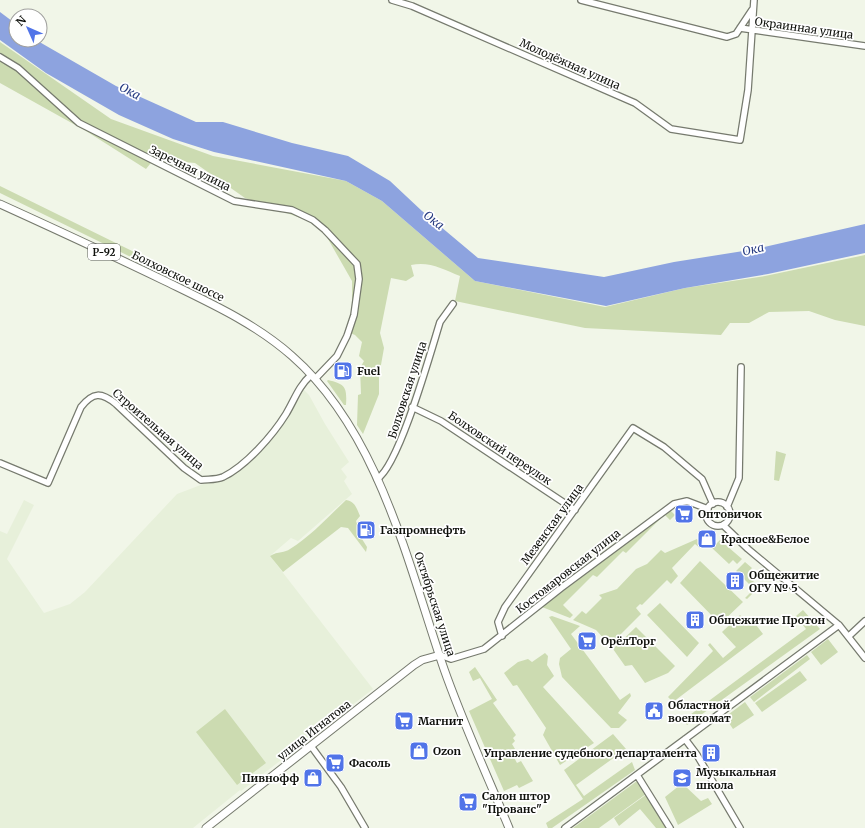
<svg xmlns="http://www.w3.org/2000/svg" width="865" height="828" viewBox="0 0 865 828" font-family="Merriweather,serif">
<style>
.built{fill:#e7f0da}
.green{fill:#ccdbb1}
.water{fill:#8da3df}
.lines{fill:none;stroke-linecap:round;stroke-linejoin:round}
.minor-casing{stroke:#767a6e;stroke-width:8}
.major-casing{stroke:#767a6e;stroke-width:9}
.minor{stroke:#fff;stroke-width:5.5}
.major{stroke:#fff;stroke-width:7}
.labels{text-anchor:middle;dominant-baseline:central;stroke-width:3.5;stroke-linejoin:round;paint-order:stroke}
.shield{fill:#fff;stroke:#565854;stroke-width:1}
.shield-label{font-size:10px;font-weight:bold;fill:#0e100b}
.street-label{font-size:11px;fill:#0e100b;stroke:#fff}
.poi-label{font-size:11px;font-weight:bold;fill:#0e100b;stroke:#fff;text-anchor:start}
.water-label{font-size:12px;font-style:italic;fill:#273c82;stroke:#fff}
</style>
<rect width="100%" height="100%" fill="#f1f6e8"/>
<path class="built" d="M 303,389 L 309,395 L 325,424 L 349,462 L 341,469 L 347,477 L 344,481 L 352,494 L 298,541 L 291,538 L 270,556 L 373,689 L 241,791 L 240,790 L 193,828 L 0,828 L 0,531 L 7,534 L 24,500 L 34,505 L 7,559 L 44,613 L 70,604 L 85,592 L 177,494 L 235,472 L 272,438 L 282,426 Z"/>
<path class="green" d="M 0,42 L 111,119 L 213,156 L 346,181 L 382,201 L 475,281 L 605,307 L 685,288 L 765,276 L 865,255 L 865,326 L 835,320 L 809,311 L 769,312 L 749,323 L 730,323 L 721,335 L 585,328 L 455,301 L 460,276 C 443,269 429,261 411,265 L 414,276 L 406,281 L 391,278 L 380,333 L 384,348 L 379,376 L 379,394 L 363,434 L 357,425 L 358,395 L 361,394 L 360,368 L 364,361 L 359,356 L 362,342 L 355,335 L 350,333 L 352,327 L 352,281 L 320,225 L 245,198 L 195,163 L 154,159 L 146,169 L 86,131 L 0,83 Z
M 0,186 L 187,278 L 184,283 L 0,193 Z
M 328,380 C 346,384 347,388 346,405 L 344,405 L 327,381 Z
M 776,451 L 786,454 L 779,481 L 774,480 Z
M 346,500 C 355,501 357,509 360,516 L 356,521 L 362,539 L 367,547 L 366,552 L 348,528 L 341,527 L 283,572 L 270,556 C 278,551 285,553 290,549 C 311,536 328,517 346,500 Z
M 670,510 L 675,515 L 670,520 L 665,515 L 663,516 L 626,553 L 623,551 L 597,577 L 593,575 L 563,605 L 573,615 L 570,618 L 542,607 Z
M 697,539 L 702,545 L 700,548 L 695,544 L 672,568 L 678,576 L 671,584 L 667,580 L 642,605 L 640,604 L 636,608 L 641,614 L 610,645 L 596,630 L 573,620 L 582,611 L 586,614 L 602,598 L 599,595 L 617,589 L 636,569 L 647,564 L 661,550 L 665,553 Z
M 720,540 L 742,559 L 737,564 L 733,560 L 729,564 L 712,548 Z
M 700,561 L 743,602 L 720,624 L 680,583 Z
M 745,562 L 752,568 L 749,571 L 756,578 L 753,581 L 759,587 L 747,599 L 745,598 L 754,589 L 736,571 Z
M 660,603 L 699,643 L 687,657 L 647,615 Z
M 803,610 L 820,629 L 687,725 L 683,720 L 806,629 L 796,616 Z
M 740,615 L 746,621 L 750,617 L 763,634 L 673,702 L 668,697 L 713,651 L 708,645 L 710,643 L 723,658 L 736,647 L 722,632 Z
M 552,616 L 580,626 L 571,634 L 620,700 L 630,693 L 631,696 L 618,713 L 627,720 L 619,728 L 611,728 L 562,677 L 559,664 L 560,658 L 571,649 L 549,617 Z
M 636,627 L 675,666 L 668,673 L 645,683 L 632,665 L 625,666 L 613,649 Z
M 828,639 L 838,652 L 821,665 L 811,652 Z
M 545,653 L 548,656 L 547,665 L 554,676 L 543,687 L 594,743 L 560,765 L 543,735 L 546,728 L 517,685 L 513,686 L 504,673 L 518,662 L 528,659 L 532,662 Z
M 807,655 L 810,659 L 754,702 L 750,697 Z
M 475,667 L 497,700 L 493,703 L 516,735 L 513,738 L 515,741 L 512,744 L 515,749 L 511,752 L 517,763 L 521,761 L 533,781 L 519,788 L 517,785 L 504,791 L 469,711 L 492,699 L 480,678 L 473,681 L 469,672 Z
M 800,671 L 807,680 L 762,712 L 755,703 Z
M 745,702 L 754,715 L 733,729 L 725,717 Z
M 225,709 L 266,763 L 237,785 L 196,732 Z
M 613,734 L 626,749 L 576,785 L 584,796 L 632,762 L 635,770 L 552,828 L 548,828 L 546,823 L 583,799 L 564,770 Z
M 637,781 L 646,794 L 599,828 L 573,828 Z
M 680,785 L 684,785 L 701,801 L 708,798 L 712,804 L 678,825 L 665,797 Z
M 647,794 L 667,828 L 656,828 L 640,809 L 619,826 L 614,818 Z"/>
<path class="water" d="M 0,12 L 16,24 L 16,40 L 36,40 L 116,86 L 196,122 L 223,122 L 292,143 L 348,156 L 390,181 L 422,211 L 478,258 L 604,277 L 674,262 L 756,249 L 865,224 L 865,253 L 768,274 L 685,288 L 606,306 L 475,281 L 382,201 L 346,181 L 214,152 L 173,139 L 119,115 L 46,73 L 0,40 Z"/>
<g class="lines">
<g class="minor-casing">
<path id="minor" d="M 392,0 L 412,6 L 635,103 L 671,129 L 740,140 L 748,90 L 754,0
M 581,0 L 727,37 L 736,34 L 752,10
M 740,28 L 865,46
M 0,57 L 18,68 L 79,123 L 234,201 L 292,210 L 313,220 L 325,230 L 357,264 L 359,279 L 354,315 L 347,336 L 337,356 L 315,379
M 412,407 L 441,421 L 575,510
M 0,463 L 48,483 L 81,407 C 93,392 101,392 116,404 L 184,468 L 201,480 C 208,479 216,480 223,477 C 246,466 273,435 286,414 C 295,399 298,387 311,375
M 377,479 C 399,466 431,351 440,322 L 453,304
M706 514a12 12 0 1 1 24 0a12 12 0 1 1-24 0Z
M 727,507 L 739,478 L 741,367
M 723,525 L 748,549 L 839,625 L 865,658
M 502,636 L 498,622 L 505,607 L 633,428 L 664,447 L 702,479 L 713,504
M 849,636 L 865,621
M 440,655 L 451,659 L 484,649 L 561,588 L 674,504 L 687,501 L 708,509
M 685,739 L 697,755 L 740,828
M 311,746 L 341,787 L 365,828
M 637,775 L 670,828
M 565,828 L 839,625"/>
</g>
<g class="major-casing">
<path id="major" d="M 0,204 C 55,229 109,254 163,280 C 208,302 255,323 292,356 C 379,432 408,564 444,669 C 463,723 487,775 509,828
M 206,828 L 414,665 L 422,660 L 440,655"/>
</g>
<use href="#minor" class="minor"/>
<use href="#major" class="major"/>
</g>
<defs>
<g id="fuel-square" transform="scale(1)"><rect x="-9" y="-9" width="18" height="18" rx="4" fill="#5174e8" stroke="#fff"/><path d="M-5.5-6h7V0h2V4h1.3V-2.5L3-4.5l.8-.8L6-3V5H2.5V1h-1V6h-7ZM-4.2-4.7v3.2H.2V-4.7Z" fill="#fff"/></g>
<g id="supermarket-square" transform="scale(1)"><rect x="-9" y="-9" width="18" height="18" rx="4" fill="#5174e8" stroke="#fff"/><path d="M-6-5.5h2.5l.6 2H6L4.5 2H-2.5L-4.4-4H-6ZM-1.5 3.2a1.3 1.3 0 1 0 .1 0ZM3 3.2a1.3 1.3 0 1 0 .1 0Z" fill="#fff"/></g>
<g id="shop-square" transform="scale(1)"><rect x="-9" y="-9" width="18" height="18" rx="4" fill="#5174e8" stroke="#fff"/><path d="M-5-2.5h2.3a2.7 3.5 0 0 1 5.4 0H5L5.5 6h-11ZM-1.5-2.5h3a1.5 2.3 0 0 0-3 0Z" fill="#fff"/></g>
<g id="building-square" transform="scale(1)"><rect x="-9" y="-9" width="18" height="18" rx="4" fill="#5174e8" stroke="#fff"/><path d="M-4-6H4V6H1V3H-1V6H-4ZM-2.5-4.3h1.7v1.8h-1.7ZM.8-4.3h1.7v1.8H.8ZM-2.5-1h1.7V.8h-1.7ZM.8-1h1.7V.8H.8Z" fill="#fff"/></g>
<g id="civic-square" transform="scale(1)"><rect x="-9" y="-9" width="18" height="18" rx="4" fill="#5174e8" stroke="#fff"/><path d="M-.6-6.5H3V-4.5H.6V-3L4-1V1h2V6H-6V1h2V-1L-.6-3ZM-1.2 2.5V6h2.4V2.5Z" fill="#fff"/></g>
<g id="school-square" transform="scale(1)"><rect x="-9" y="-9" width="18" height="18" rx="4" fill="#5174e8" stroke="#fff"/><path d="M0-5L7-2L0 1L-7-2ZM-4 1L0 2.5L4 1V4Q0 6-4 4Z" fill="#fff"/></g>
</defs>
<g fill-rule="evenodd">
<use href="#fuel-square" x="343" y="371"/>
<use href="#supermarket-square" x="684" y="514"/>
<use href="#fuel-square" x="366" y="530"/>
<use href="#shop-square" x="707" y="539"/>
<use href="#building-square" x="735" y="581"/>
<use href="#building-square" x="695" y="620"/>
<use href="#supermarket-square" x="587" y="641"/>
<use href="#civic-square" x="654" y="711"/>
<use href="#supermarket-square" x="404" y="721"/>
<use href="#shop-square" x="419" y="751"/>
<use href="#building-square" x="711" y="753"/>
<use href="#supermarket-square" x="335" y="763"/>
<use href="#shop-square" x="313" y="778"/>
<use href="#school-square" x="682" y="778"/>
<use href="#supermarket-square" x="468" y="802"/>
</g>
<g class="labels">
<rect class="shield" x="88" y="244" width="32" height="16" rx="3"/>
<g class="shield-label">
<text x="104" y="252">Р-92</text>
</g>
<g class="street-label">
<text transform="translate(804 28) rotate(8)">Окраинная улица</text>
<text transform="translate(570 64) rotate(24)">Молодёжная улица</text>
<text transform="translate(190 168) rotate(26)">Заречная улица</text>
<text transform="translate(178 276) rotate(26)">Болховское шоссе</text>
<text transform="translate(407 390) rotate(-72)">Болховская улица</text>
<text transform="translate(158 429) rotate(41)">Строительная улица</text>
<text transform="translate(500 448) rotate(34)">Болховский переулок</text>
<text transform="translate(552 524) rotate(-54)">Мезенская улица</text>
<text transform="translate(568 571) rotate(-38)">Костомаровская улица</text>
<text transform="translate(435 604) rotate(72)">Октябрьская улица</text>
<text transform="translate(314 730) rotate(-38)">улица Игнатова</text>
</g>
<g class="poi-label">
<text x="357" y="371">Fuel</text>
<text x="698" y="514">Оптовичок</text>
<text x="380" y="530">Газпромнефть</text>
<text x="721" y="539">Красное&amp;Белое</text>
<text x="749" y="575">Общежитие<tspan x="749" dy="13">ОГУ № 5</tspan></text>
<text x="709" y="620">Общежитие Протон</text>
<text x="601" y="641">ОрёлТорг</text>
<text x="668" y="705">Областной<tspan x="668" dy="13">военкомат</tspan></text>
<text x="418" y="721">Магнит</text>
<text x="433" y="751">Ozon</text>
<text x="697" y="753" text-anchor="end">Управление судебного департамента</text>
<text x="349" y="763">Фасоль</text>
<text x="696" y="772">Музыкальная<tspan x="696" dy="13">школа</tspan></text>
<text x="299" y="778" text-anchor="end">Пивнофф</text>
<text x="482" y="796">Салон штор<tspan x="482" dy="13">"Прованс"</tspan></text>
</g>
<g class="water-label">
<text transform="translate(130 91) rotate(28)">Ока</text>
<text transform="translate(434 220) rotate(38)">Ока</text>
<text transform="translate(753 249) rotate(-12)">Ока</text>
</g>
</g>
<g transform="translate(28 28) rotate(315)"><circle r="19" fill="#ffffff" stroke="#9f9f9d"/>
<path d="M0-3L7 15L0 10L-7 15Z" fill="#5174e8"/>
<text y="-6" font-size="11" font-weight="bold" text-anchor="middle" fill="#0e100b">N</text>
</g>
</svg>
